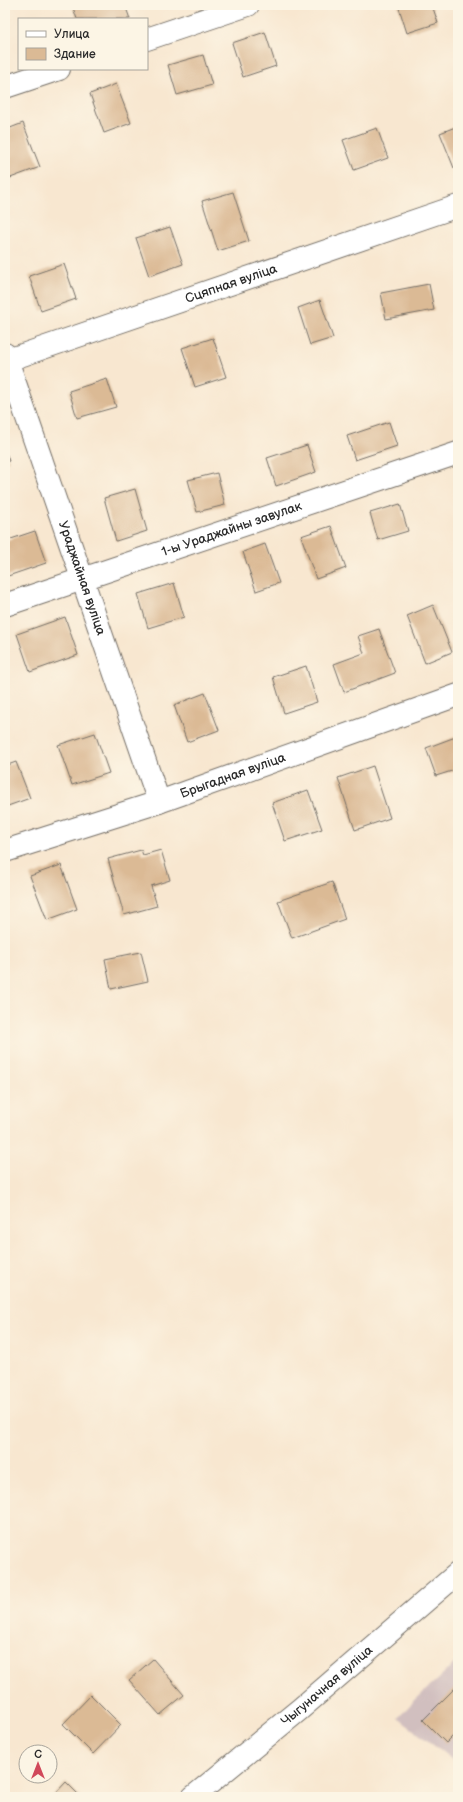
<svg xmlns="http://www.w3.org/2000/svg" width="463" height="1802" viewBox="0 0 463 1802" font-family="'Balsamiq Sans',sans-serif">
<style>
.industrial{fill:#d1bfbf}
.building{fill:#dbba95}
.lines{fill:none;stroke-linecap:round;stroke-linejoin:round}
.street-casing{stroke:#736d65;stroke-width:24}
.street{stroke:#fff;stroke-width:22}
.labels{text-anchor:middle;dominant-baseline:central;stroke-width:3;stroke-linejoin:round;paint-order:stroke}
.street-label{font-size:13px;fill:#2b2b2b;stroke:#fcf5e5}
</style>
<rect width="100%" height="100%" fill="#fcf5e5"/>
<filter id="ink" filterUnits="userSpaceOnUse"><feTurbulence type="fractalNoise" baseFrequency=".025" numOctaves="2"/><feDisplacementMap in="SourceGraphic" scale="8" xChannelSelector="R" yChannelSelector="G"/><feConvolveMatrix kernelMatrix="1 2 1 2 8 2 1 2 1" color-interpolation-filters="sRGB"/></filter>
<filter id="wash" filterUnits="userSpaceOnUse"><feTurbulence type="fractalNoise" baseFrequency=".012" numOctaves="4" result="noise"/><feDisplacementMap in="SourceGraphic" scale="16" xChannelSelector="R" yChannelSelector="G"/><feGaussianBlur stdDeviation="0.9" result="paint"/><feColorMatrix in="noise" values="0 0 0 0 0 0 0 0 0 0 0 0 0 0 0 0 0 1.4 0 .05"/><feComposite in="paint" operator="in"/></filter>
<g filter="url(#wash)">
<rect width="100%" height="100%" fill="#f8e7d0"/>
<path class="industrial" d="M 458,1660 L 458,1764 L 398,1718 L 410,1705 Z"/>
<g id="blocks">
<path class="building" d="M 72,5 L 125,5 L 130,19 L 77,19 Z
M 398,5 L 432,5 L 438,23 L 407,33 Z
M 265,32 L 276,66 L 243,77 L 232,43 Z
M 203,55 L 212,85 L 177,95 L 168,65 Z
M 116,84 L 131,123 L 104,133 L 90,94 Z
M 23,123 L 40,167 L 5,180 L 5,130 Z
M 458,126 L 458,166 L 454,168 L 440,133 Z
M 377,128 L 388,158 L 354,170 L 343,140 Z
M 233,192 L 249,241 L 218,251 L 202,201 Z
M 170,227 L 183,264 L 149,276 L 136,238 Z
M 64,264 L 76,299 L 41,311 L 29,276 Z
M 429,284 L 434,310 L 386,319 L 381,293 Z
M 320,300 L 333,338 L 310,345 L 298,308 Z
M 213,338 L 226,377 L 195,387 L 182,348 Z
M 107,379 L 116,407 L 77,418 L 69,391 Z
M 389,422 L 397,446 L 355,460 L 347,436 Z
M 307,445 L 316,472 L 276,486 L 267,458 Z
M 5,450 L 9,461 L 5,462 Z
M 217,473 L 225,505 L 197,512 L 188,480 Z
M 135,489 L 147,531 L 116,541 L 104,498 Z
M 400,504 L 408,531 L 378,540 L 370,513 Z
M 331,526 L 346,568 L 316,579 L 301,536 Z
M 35,531 L 46,563 L 5,577 L 5,541 Z
M 265,544 L 279,583 L 256,591 L 243,552 Z
M 174,583 L 184,617 L 148,628 L 138,594 Z
M 433,605 L 452,652 L 425,663 L 407,616 Z
M 65,617 L 78,655 L 30,672 L 17,634 Z
M 379,629 L 395,673 L 344,692 L 334,664 L 364,653 L 358,636 Z
M 306,666 L 317,702 L 284,713 L 273,677 Z
M 205,693 L 219,730 L 187,742 L 174,705 Z
M 95,733 L 109,773 L 72,785 L 58,745 Z
M 458,736 L 458,769 L 436,776 L 426,748 Z
M 16,762 L 30,798 L 5,807 L 5,766 Z
M 373,766 L 390,818 L 355,830 L 338,778 Z
M 308,790 L 322,829 L 285,841 L 272,803 Z
M 141,850 L 143,855 L 161,850 L 170,880 L 151,886 L 157,906 L 124,915 L 108,859 Z
M 61,865 L 77,909 L 47,920 L 30,876 Z
M 332,882 L 345,919 L 292,938 L 278,901 Z
M 141,952 L 148,981 L 111,989 L 105,959 Z
M 153,1659 L 184,1695 L 160,1715 L 129,1680 Z
M 458,1685 L 458,1731 L 446,1743 L 423,1720 Z
M 91,1695 L 121,1725 L 93,1754 L 63,1724 Z
M 66,1782 L 81,1797 L 52,1797 Z"/>
</g>
</g>
<g filter="url(#ink)">
<use href="#blocks" fill-opacity="0" stroke="#736d65" stroke-width="1"/>
<g class="lines">
<g class="street-casing">
<g id="street">
<path d="M 147,39 L 248,5"/>
<path d="M 5,87 L 59,69"/>
<path id="s1" d="M 5,354 L 159,802"/>
<path id="s2" d="M 5,361 L 458,206"/>
<path id="s3" d="M 5,605 L 458,453"/>
<path id="s4" d="M 5,851 L 159,802 L 458,695"/>
<path id="s5" d="M 193,1797 L 299,1710 L 458,1573"/>
</g>
</g>
<use href="#street" class="street"/>
</g>
</g>
<g class="labels">
<g class="street-label">
<text stroke="none"><textPath href="#s2" startOffset="239">Сцяпная вуліца</textPath></text>
<text stroke="none"><textPath href="#s3" startOffset="239">1-ы Ураджайны завулак</textPath></text>
<text stroke="none"><textPath href="#s1" startOffset="237">Ураджайная вуліца</textPath></text>
<text stroke="none"><textPath href="#s4" startOffset="240">Брыгадная вуліца</textPath></text>
<text stroke="none"><textPath href="#s5" startOffset="174">Чыгуначная вуліца</textPath></text>
</g>
</g>
<rect width="463" height="1802" fill="none" stroke="#fcf5e5" stroke-width="20"/>
<rect x="18" y="18" width="130" height="52" fill="#fcf5e5" stroke="#a8a49b"/>
<rect x="26" y="31" width="20" height="6" fill="#ffffff" stroke="#a8a49b"/>
<text x="54" y="38" font-size="12" fill="#2b2b2b">Улица</text>
<rect x="26" y="48" width="20" height="12" fill="#dbba95" stroke="#a8a49b"/>
<text x="54" y="58" font-size="12" fill="#2b2b2b">Здание</text>
<g transform="translate(38 1764)"><circle r="19" fill="#fcf5e5" stroke="#a8a49b"/>
<path d="M0-3L7 15L0 10L-7 15Z" fill="#d1495b"/>
<text y="-6" font-size="11" font-weight="bold" text-anchor="middle" fill="#2b2b2b">С</text>
</g>
</svg>
